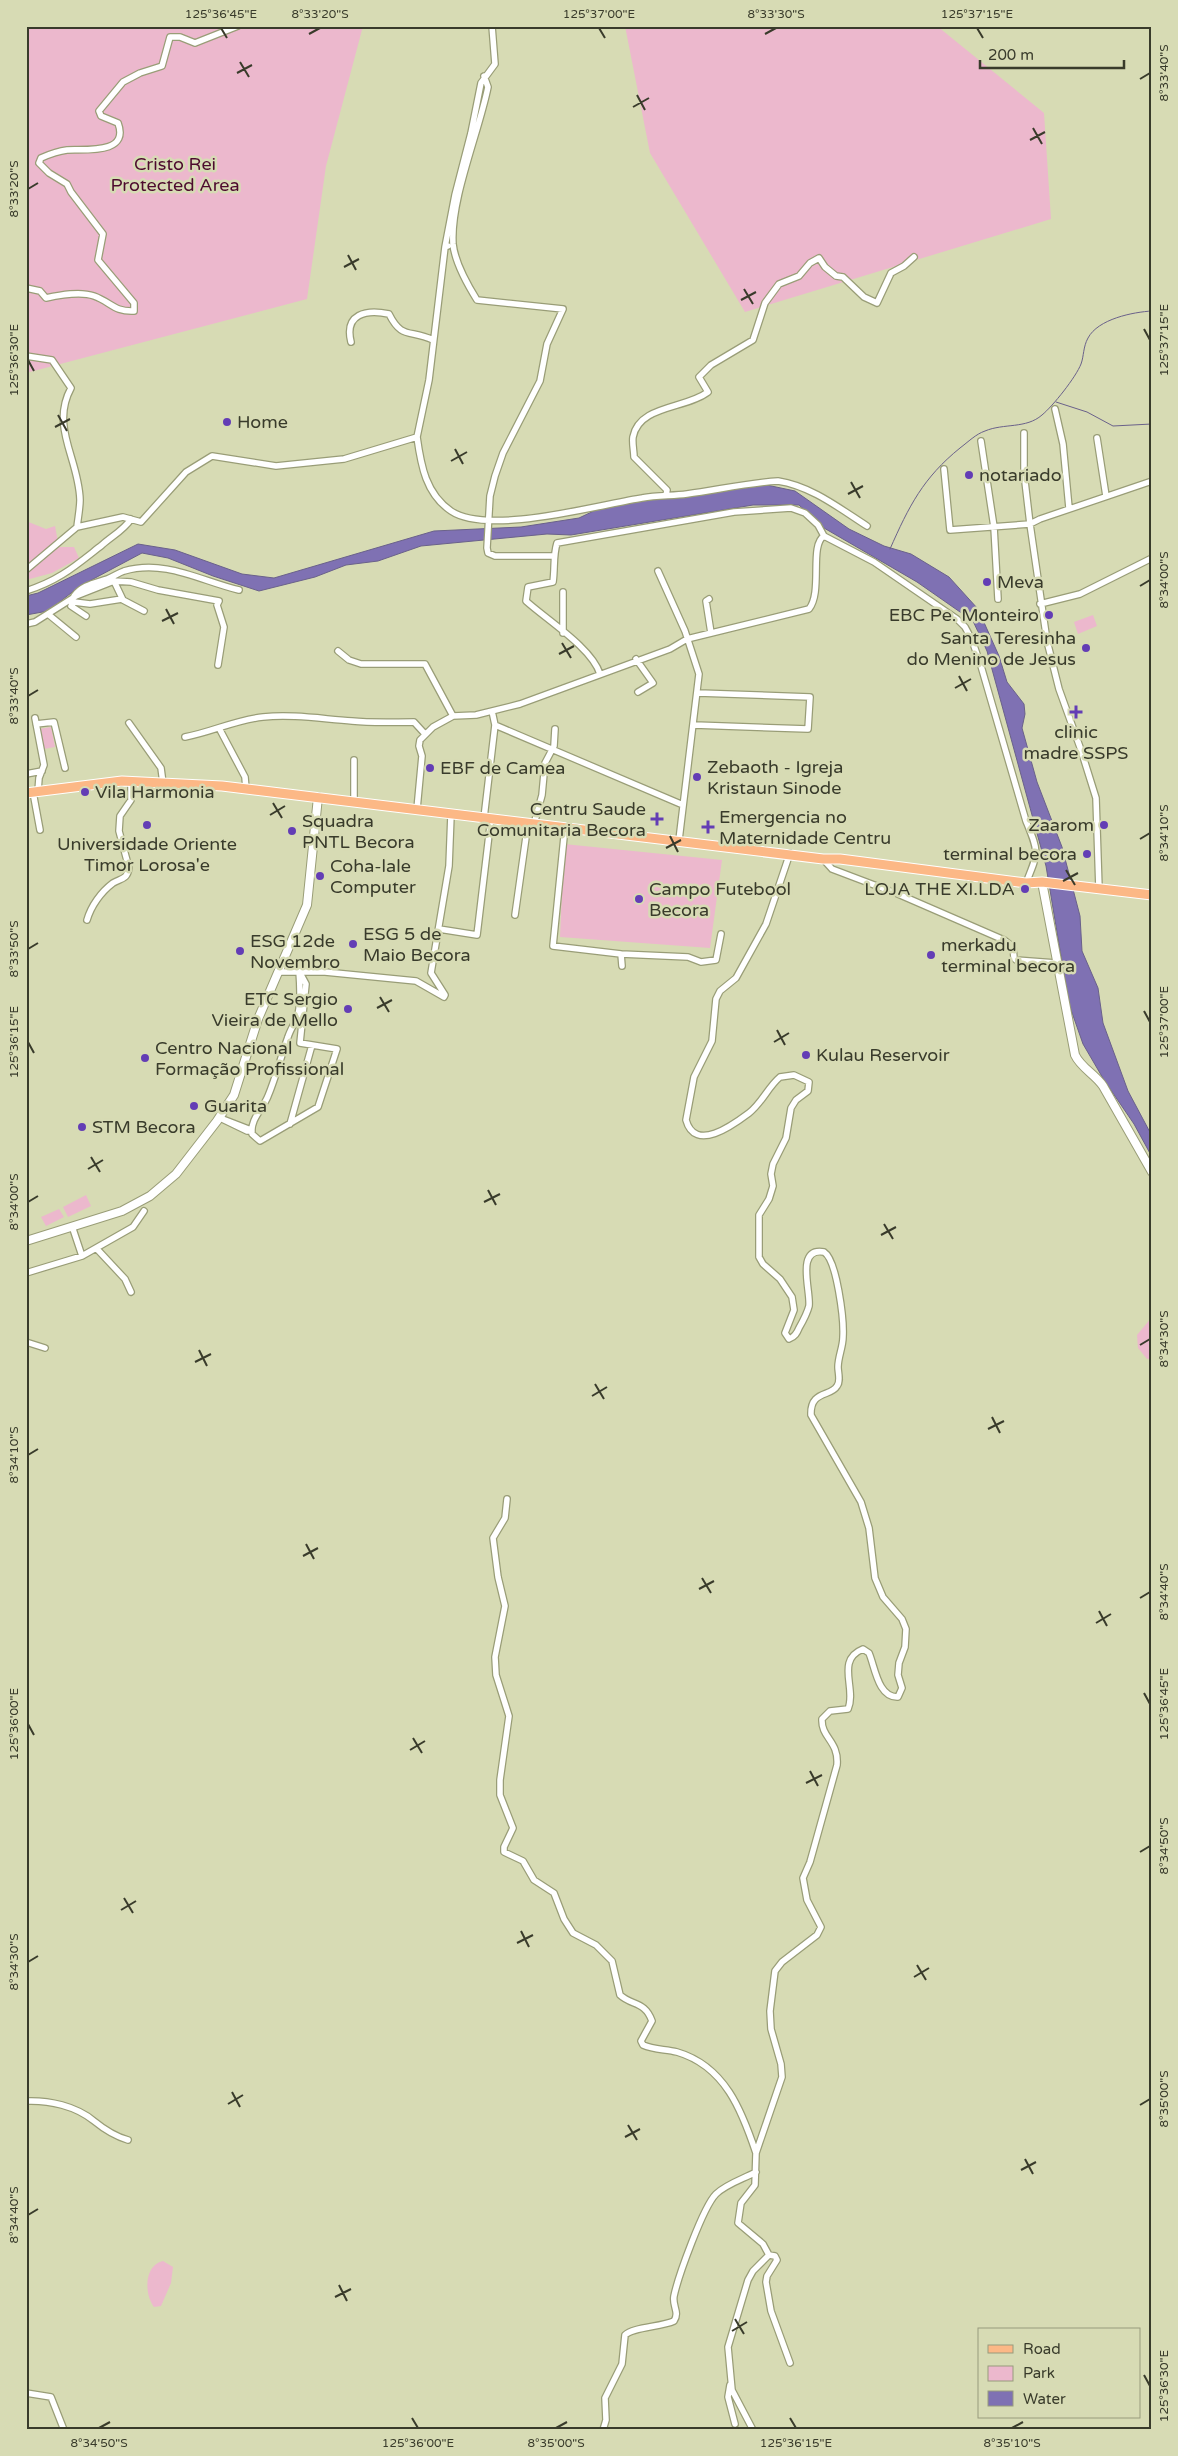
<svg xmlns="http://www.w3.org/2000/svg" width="1178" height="2456" viewBox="0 0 1178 2456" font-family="'Varela Round',sans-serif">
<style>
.green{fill:#ecb8cd}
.water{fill:#7f71b3;stroke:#6a618a}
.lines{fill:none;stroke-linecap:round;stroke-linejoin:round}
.stream{stroke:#6a618a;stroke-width:1}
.street-casing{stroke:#999d77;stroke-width:8}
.secondary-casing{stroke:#999d77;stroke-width:10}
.primary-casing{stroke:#fff;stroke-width:11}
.street{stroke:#fff;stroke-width:5.5}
.secondary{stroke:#fff;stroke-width:8}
.primary{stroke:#fcb886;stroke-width:9}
.ticks{fill:none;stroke:#393b2b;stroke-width:2}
.poi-dot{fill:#633db5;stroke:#d7dbb4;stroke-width:2}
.labels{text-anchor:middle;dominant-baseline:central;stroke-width:5;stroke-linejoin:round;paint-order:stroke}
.park-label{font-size:18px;fill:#4d0a2e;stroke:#d7dbb4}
.poi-label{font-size:18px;fill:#393b2b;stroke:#d7dbb4;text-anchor:start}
.neatline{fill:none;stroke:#393b2b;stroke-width:2}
.ticks-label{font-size:12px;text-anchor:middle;fill:#393b2b}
</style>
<rect width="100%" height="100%" fill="#d7dbb4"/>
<path class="green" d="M 26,26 L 363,26 L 326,166 L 307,299 L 26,373 Z
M 625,26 L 937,26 L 1044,113 L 1051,219 L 745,312 L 650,153 Z
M 26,521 L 46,529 L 55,526 L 59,547 L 74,547 L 79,558 L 52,573 L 26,580 Z
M 1093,615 L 1097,626 L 1078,634 L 1074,622 Z
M 51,727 L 55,747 L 44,749 L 39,729 Z
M 564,844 L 722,860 L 710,948 L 560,937 Z
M 86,1195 L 91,1206 L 68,1217 L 63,1207 Z
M 59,1209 L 64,1217 L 46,1226 L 41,1217 Z
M 1152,1317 L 1152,1359 L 1147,1359 L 1138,1348 L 1137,1335 Z
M 163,2261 L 173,2267 L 171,2283 L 161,2306 L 154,2307 C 144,2294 144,2265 163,2261 Z"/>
<path class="water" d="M 762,484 L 795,491 L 849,529 L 884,546 L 911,554 L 949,577 L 978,609 L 999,656 L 1007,682 L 1024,704 L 1025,714 L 1022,728 L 1037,782 L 1062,847 L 1080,916 L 1082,951 L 1098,988 L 1103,1023 L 1128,1091 L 1152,1136 L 1152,1157 L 1134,1124 L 1104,1080 L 1083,1044 L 1069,1004 L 1046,866 L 987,651 L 973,621 L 917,582 L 824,528 L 799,505 L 753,505 L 571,535 L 547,534 L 421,546 L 378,561 L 346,565 L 315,577 L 259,591 L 213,576 L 168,558 L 142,553 L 80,586 L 48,611 L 26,615 L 26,596 L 38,593 L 138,544 L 175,550 L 242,574 L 274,578 L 434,531 L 521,527 L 579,518 L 598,509 L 627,502 Z"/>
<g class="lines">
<path class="stream" d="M 1056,402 L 1087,412 L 1113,426 L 1152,424
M 890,549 C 909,506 923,478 960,448 C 968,442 976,434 985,431 C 1004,423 1026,429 1042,415 C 1053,406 1076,377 1081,364 C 1084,356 1083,347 1088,338 C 1098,319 1133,312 1152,311"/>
<g class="street-casing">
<path id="street" d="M 484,76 L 488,87 C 479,132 450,200 453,244 C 455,263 467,284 477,300 L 563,309 L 547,344 L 540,381 L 503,453 L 495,476 L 490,496 L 487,548 L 488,553 L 495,556 L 554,556
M 445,247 L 455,195 L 471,133 L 481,83 L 495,64 L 492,26
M 26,288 L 40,291 L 46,298 C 60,295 80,291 94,296 C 111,302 114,312 134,311 L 134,303 L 98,260 L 103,234 L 71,192 L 67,184 L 49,173 L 39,163 L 41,158 C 50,154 58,151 67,150 C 84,149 130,155 118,123 L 101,116 L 99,111 L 123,82 L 140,73 L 162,66 L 170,37 L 180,37 L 195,43 L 238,26
M 351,342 C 344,314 366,309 389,314 C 402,340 410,329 433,340
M 26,356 L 52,360 L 71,388 C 50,427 79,459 80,500 C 80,508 78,518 77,527
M 1055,409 L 1063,444 L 1069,508
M 417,437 L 429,380 L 445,247 L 448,246
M 1097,438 L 1106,496
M 981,441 L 994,527 L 998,599
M 944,469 L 950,530 L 1030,524 L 1024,473 L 1024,433
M 666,495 L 667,490 L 634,457 C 634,451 632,443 633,437 C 639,405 686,409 708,392 L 699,377 L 711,365 L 753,340 L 765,303 L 779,284 L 799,276 L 810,263 L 819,258 L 825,267 L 836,276 L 843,277 L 864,297 L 877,303 L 891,273 L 904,266 L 914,257
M 26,570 L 77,527 L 123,517 L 141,522 L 186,472 L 212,456 L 276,466 L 344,459 L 417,437 C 421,466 426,494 451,511 C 488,536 598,505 642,498 C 657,495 672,496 687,494 C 717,490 747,483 778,481 C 811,486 839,508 867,526
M 658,571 L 685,631 L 699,674 L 679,840
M 113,579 L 123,600 L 144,611
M 26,591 C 60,580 75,566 102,545 C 112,536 124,530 131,519
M 74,596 C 82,585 95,583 107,579 C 113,577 118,573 124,571 C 165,559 201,581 239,590
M 709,599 L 706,601 L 711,633
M 1040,604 L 1080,594 L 1152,558
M 48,614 L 76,637
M 86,616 L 71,606 L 74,602 L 90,604 L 122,599
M 26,624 L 35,622 L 76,596 L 114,581 L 131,582 L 158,590 L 219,601 L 217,605 L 224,627 L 218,665
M 563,633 L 563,592
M 338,651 L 349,660 L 361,664 L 425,664 L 453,716
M 636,659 L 653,683 L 638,692
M 600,674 C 592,648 547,620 526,601 L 528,587 L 553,582 C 555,568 553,556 557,543 L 734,512 L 791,508 L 805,513 L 818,525 L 824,536 L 874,562 L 957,619 L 965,627 L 972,640 L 981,666 L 1026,821 C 1039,853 1039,851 1026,883
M 35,718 L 44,765 L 39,778 L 38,791
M 129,723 L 161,768 L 163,783
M 36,724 L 54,722 L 65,768
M 495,725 L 683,805
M 694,725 L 808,729 L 810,697 L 698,693
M 219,728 L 245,777 L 246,789
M 185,737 C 212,732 235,720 263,717 C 293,714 322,719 352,721 C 372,723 393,722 414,722 L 425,734
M 354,760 L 354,802
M 26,774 L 42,771
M 33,792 L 40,830
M 417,809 L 422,756 L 419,746 L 420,740 L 433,727 L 453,716 L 476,715 L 520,704 L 670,649 L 687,639 L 809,609 C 823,592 809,545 824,536
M 484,818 L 495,725 L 492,711
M 534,824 L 542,795 L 545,763 L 554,746 L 555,729
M 565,827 L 553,946 L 621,954 L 622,966
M 823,859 L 832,869 L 898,894 L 1004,940 L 1013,947 L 1014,958 L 1016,960 L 1056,963
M 1099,889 L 1096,798 L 1081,750 L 1059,689 L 1047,641 L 1030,524 L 1040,519 L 1152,481
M 515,915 L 528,823
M 87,920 C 91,906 101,892 113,883 C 121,878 127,880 129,868 L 119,831 L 120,816 L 131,800 L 131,781
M 439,929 L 477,935 L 491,818
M 621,954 L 688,957 L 701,962 L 716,960 L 721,934
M 299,971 L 306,984 L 300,1043 L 337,1049 L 318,1107 L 260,1141 L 252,1134 C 250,1119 263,1109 268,1096 C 276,1077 281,1056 288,1037 C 291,1027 298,1020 299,1009 C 301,996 300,984 299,971 Z
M 278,972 L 325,972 L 416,981 L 444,997 L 445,995 L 431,973 L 449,866 L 451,815
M 290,1124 L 312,1045
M 251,1130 L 220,1118 L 247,1131 L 252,1131
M 72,1226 L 82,1256 L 133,1227 L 144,1211
M 97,1249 L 125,1279 L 131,1292
M 26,1273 L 82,1256
M 26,1342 L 45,1348
M 507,1499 L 505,1518 L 493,1538 L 498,1577 L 505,1606 L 495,1657 L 496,1675 L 509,1716 L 500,1780 L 500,1795 L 513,1828 L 504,1847 L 504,1852 L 523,1861 L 534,1880 L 554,1893 L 564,1919 L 573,1933 L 596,1945 L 612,1961 L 620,1995 C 632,2006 645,2001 652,2021 L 641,2041 L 643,2045 C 654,2050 666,2049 677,2052 C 725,2066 742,2111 756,2153
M 26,2101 C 49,2100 76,2106 94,2121 C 105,2130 114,2136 128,2140
M 769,2255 L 775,2256 L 777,2260 L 767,2276 L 766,2282 L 771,2311 L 790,2363
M 730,2385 L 728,2397 L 735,2424
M 26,2393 L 51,2397 L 64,2430
M 603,2430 L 606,2420 L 605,2398 L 622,2364 L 625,2335 C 633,2327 661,2327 674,2321 C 680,2312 672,2306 674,2296 C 678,2277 703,2207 716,2194 C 726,2184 743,2179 756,2172
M 753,2430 L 732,2390 L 728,2347 L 748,2280 L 753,2271 L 769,2255 L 763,2244 L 738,2223 L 741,2203 L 755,2185 L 756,2153 L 782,2077 L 781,2064 L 771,2029 L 770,2011 L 775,1971 L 782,1962 L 817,1935 L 821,1927 L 807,1900 L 803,1878 L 810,1862 L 837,1765 C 839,1741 821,1738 822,1719 L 830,1711 L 848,1709 C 857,1689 835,1660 863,1649 L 869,1653 C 875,1667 878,1698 898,1697 L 902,1688 L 898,1675 L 899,1663 L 905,1647 L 906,1629 L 902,1619 L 883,1597 L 875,1578 L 869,1528 L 861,1502 L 811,1415 C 810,1390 831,1397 837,1386 C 841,1381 838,1373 838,1367 C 838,1357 843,1347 843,1337 C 844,1320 837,1260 824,1252 C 795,1247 811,1291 809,1306 C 807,1314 803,1321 799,1328 C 797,1333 795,1337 789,1339 L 785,1333 L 794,1310 L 792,1297 L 780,1279 L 763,1264 L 759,1257 L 759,1215 L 769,1199 L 773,1186 L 771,1174 L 773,1164 L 786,1138 L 791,1108 L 796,1100 L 808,1091 L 809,1082 L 794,1075 L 780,1077 C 768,1087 762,1103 749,1113 C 733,1125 695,1153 686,1120 L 694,1077 L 712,1041 L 716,999 L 720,991 L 736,978 L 766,924 L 790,853"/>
</g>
<g class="secondary-casing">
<path id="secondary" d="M 1042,882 L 1075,1055 C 1081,1068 1095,1074 1103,1086 L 1152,1172
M 26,1241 L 122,1211 L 150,1196 L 176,1174 L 217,1121 L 234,1095 L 258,1019 L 307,905 L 318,797"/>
</g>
<g class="primary-casing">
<path id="primary" d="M 26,793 L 122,781 L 222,786 L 823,859 L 840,859 L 1026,883 L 1042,882 L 1152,895"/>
</g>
<use href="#street" class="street"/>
<use href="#secondary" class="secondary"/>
<use href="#primary" class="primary"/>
</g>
<path class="ticks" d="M 221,28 L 227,38M 599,28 L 605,38M 977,28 L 983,38M 309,34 L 320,28M 765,34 L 776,28M 240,62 L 249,77M 237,73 L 252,65M 1140,79 L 1150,73M 637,95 L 645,110M 633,107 L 649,98M 1033,128 L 1042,144M 1030,140 L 1045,132M 28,189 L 38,183M 348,255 L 356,270M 344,267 L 359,259M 744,289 L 753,304M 741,300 L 756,292M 1144,329 L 1150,340M 28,360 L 34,371M 58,415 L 67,431M 55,427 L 70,419M 455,449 L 463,464M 451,461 L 467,452M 851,482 L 860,498M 848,494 L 863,486M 1140,586 L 1150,580M 166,609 L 174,624M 162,621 L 178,613M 562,643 L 571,658M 559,654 L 574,646M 959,676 L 967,691M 955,688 L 971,679M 28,696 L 38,690M 273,803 L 282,818M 270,815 L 285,806M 670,836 L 678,852M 1140,839 L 1150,833M 666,848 L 681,840M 1066,870 L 1075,885M 1063,881 L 1078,873M 28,949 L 38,943M 380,997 L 389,1012M 377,1008 L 392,1000M 1144,1011 L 1150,1022M 777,1030 L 785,1045M 28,1042 L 34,1053M 774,1042 L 789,1033M 91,1157 L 100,1172M 88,1169 L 103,1160M 488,1190 L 496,1205M 28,1202 L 38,1196M 484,1202 L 500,1194M 884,1224 L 893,1239M 881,1235 L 896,1227M 1140,1345 L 1150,1339M 199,1350 L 207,1366M 195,1362 L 211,1354M 595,1384 L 604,1399M 592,1396 L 607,1387M 992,1417 L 1000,1433M 988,1429 L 1004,1421M 28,1455 L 38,1449M 306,1544 L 314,1559M 303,1556 L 318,1548M 702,1578 L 711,1593M 699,1589 L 714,1581M 1140,1598 L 1150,1592M 1099,1611 L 1107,1626M 1096,1623 L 1111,1614M 1144,1693 L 1150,1704M 28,1724 L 34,1735M 413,1738 L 422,1753M 410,1750 L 425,1741M 810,1771 L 818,1786M 806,1783 L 822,1775M 1140,1852 L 1150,1846M 124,1898 L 133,1913M 121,1910 L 136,1901M 521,1931 L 529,1947M 517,1943 L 533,1935M 28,1962 L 38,1956M 917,1965 L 926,1980M 914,1977 L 929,1968M 232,2092 L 240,2107M 228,2104 L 243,2095M 1140,2105 L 1150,2099M 628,2125 L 637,2140M 625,2137 L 640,2129M 1025,2159 L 1033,2174M 1021,2170 L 1036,2162M 28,2215 L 38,2209M 339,2285 L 347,2301M 335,2297 L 351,2289M 735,2319 L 744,2334M 732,2331 L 747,2322M 1144,2375 L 1150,2386M 412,2418 L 418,2428M 790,2418 L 796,2428M 99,2428 L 110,2422M 556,2428 L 567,2422M 1012,2428 L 1023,2422"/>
<g class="poi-dot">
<circle cx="227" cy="422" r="5"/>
<circle cx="969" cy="475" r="5"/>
<circle cx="987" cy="582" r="5"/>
<circle cx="1049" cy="615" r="5"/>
<circle cx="1086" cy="648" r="5"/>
<path d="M1073.5 704.5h5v5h5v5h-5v5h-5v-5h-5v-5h5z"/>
<circle cx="430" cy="768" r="5"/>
<circle cx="697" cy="777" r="5"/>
<circle cx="85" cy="792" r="5"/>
<path d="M654.5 811.5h5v5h5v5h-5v5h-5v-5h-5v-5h5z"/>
<circle cx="147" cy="825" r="5"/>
<circle cx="1104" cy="825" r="5"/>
<path d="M705.5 819.5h5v5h5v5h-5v5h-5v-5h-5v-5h5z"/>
<circle cx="292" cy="831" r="5"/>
<circle cx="1087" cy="854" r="5"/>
<circle cx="320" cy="876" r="5"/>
<circle cx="1025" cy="889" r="5"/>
<circle cx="639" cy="899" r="5"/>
<circle cx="353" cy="944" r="5"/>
<circle cx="240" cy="951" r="5"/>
<circle cx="931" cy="955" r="5"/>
<circle cx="348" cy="1009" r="5"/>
<circle cx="806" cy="1055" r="5"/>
<circle cx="145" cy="1058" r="5"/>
<circle cx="194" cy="1106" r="5"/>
<circle cx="82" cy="1127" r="5"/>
</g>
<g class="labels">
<g class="park-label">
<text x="175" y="164">Cristo Rei<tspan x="175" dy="21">Protected Area</tspan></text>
</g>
<g class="poi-label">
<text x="237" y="422">Home</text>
<text x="979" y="475">notariado</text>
<text x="997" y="582">Meva</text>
<text x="1039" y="615" text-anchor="end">EBC Pe. Monteiro</text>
<text x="1076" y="638" text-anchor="end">Santa Teresinha<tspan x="1076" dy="21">do Menino de Jesus</tspan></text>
<text x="1076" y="732" text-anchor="middle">clinic<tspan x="1076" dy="21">madre SSPS</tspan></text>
<text x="707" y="767">Zebaoth - Igreja<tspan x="707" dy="21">Kristaun Sinode</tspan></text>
<text x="440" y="768">EBF de Camea</text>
<text x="95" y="792">Vila Harmonia</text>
<text x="646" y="809" text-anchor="end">Centru Saude<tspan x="646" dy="21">Comunitaria Becora</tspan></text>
<text x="719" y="817">Emergencia no<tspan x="719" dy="21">Maternidade Centru</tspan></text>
<text x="302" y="821">Squadra<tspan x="302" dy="21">PNTL Becora</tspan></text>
<text x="1094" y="825" text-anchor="end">Zaarom</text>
<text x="147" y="844" text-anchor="middle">Universidade Oriente<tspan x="147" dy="21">Timor Lorosa'e</tspan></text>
<text x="1077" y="854" text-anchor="end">terminal becora</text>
<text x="330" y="866">Coha-lale<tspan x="330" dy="21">Computer</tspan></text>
<text x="649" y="889">Campo Futebool<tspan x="649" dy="21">Becora</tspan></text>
<text x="1015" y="889" text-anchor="end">LOJA THE XI.LDA</text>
<text x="363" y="934">ESG 5 de<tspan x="363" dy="21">Maio Becora</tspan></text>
<text x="250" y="941">ESG 12de<tspan x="250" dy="21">Novembro</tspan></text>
<text x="941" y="945">merkadu<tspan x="941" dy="21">terminal becora</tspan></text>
<text x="338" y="999" text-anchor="end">ETC Sergio<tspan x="338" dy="21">Vieira de Mello</tspan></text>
<text x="155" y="1048">Centro Nacional<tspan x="155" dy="21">Formação Profissional</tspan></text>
<text x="816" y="1055">Kulau Reservoir</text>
<text x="204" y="1106">Guarita</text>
<text x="92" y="1127">STM Becora</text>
</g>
</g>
<rect width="1178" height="2456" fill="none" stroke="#d7dbb4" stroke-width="55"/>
<rect x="978" y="2328" width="162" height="90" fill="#d7dbb4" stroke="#989b7d"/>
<rect x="988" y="2345" width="25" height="8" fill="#fcb886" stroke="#989b7d"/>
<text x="1023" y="2354" font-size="15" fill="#393b2b">Road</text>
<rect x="988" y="2366" width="25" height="15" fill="#ecb8cd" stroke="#989b7d"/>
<text x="1023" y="2378" font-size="15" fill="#393b2b">Park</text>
<rect x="988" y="2391" width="25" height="15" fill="#7f71b3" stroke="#989b7d"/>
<text x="1023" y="2404" font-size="15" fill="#393b2b">Water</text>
<path d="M980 60v8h144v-8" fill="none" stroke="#393b2b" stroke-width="2.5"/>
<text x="988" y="60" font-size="15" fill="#393b2b" stroke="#d7dbb4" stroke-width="4" paint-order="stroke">200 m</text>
<rect x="28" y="28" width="1122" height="2400" class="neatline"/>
<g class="ticks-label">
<text x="221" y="18">125°36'45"E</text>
<text x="320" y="18">8°33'20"S</text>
<text x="599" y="18">125°37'00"E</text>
<text x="776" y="18">8°33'30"S</text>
<text x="977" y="18">125°37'15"E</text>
<text transform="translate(1164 73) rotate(-90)" y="4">8°33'40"S</text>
<text transform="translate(14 189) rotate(-90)" y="4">8°33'20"S</text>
<text transform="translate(1164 340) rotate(-90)" y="4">125°37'15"E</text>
<text transform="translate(14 360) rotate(-90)" y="4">125°36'30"E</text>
<text transform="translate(1164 580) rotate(-90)" y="4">8°34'00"S</text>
<text transform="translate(14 696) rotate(-90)" y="4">8°33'40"S</text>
<text transform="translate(1164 833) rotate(-90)" y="4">8°34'10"S</text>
<text transform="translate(14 949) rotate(-90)" y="4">8°33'50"S</text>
<text transform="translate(1164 1022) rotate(-90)" y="4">125°37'00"E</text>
<text transform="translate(14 1042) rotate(-90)" y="4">125°36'15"E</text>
<text transform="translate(14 1202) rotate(-90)" y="4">8°34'00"S</text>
<text transform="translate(1164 1339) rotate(-90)" y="4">8°34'30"S</text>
<text transform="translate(14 1455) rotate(-90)" y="4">8°34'10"S</text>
<text transform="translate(1164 1592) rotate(-90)" y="4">8°34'40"S</text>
<text transform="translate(1164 1704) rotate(-90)" y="4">125°36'45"E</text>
<text transform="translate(14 1724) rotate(-90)" y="4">125°36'00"E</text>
<text transform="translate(1164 1846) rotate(-90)" y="4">8°34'50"S</text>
<text transform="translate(14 1962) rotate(-90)" y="4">8°34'30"S</text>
<text transform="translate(1164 2099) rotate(-90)" y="4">8°35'00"S</text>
<text transform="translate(14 2215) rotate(-90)" y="4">8°34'40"S</text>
<text transform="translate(1164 2386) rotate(-90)" y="4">125°36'30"E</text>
<text x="99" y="2447">8°34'50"S</text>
<text x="418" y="2447">125°36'00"E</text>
<text x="556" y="2447">8°35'00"S</text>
<text x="796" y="2447">125°36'15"E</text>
<text x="1012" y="2447">8°35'10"S</text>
</g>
</svg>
